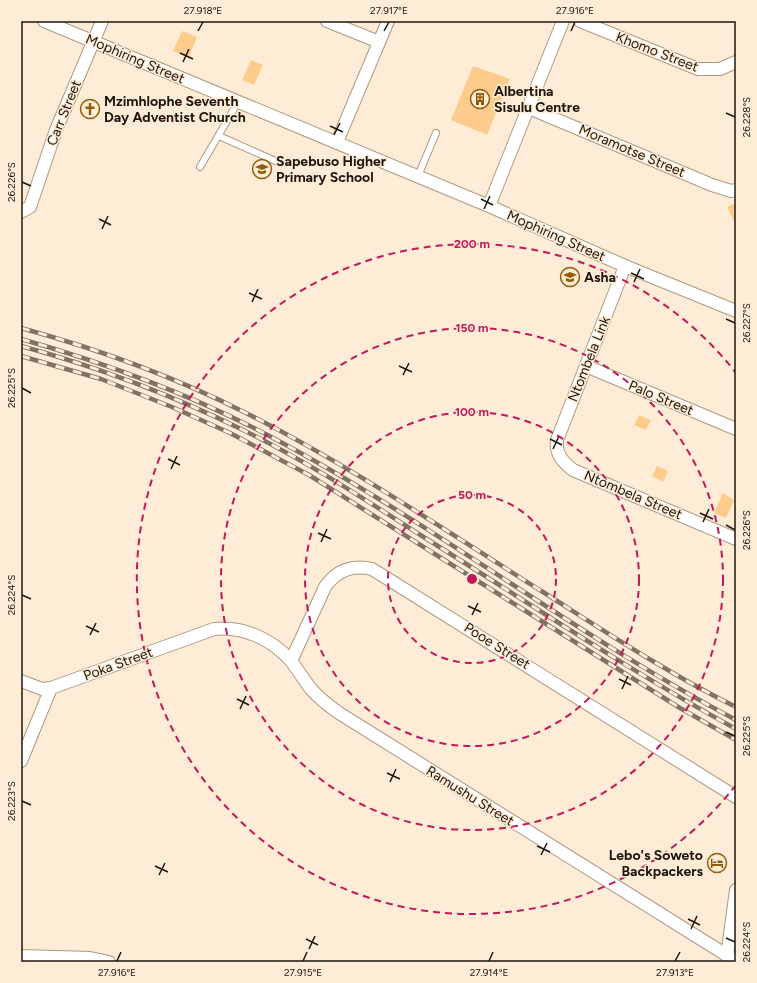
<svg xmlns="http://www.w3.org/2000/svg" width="757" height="983" viewBox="0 0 757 983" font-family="Figtree,sans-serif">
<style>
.building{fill:#fdcb8c}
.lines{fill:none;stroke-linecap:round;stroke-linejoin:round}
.service-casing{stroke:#ae9980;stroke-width:8}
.minor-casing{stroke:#ae9980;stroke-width:14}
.service{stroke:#fff;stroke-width:6}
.minor{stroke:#fff;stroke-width:12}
.rail-casing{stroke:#7f7364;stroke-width:4.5}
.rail{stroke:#feecd6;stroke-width:3;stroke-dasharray:9;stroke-linecap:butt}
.ticks{fill:none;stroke:#1e160d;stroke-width:1.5}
.ring{fill:none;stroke:#c2185b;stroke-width:2;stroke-dasharray:7 5}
.labels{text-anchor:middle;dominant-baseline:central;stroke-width:3;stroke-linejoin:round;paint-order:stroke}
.street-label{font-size:14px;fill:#1e160d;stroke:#feecd6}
.poi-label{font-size:14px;font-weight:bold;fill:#1e160d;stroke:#feecd6;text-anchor:start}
.centre{fill:#c2185b;stroke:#feecd6;stroke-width:2}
.ring-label{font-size:12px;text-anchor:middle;font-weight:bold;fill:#c2185b;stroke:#feecd6;stroke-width:3;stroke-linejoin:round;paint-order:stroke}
.neatline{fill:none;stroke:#1e160d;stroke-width:1.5}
.ticks-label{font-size:10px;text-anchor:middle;fill:#1e160d}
</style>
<rect width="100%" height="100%" fill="#feecd6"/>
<path class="building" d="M 182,31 L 197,37 L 189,57 L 173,51 Z
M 251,60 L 263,65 L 254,85 L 242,80 Z
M 473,66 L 510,79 L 487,135 L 451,120 Z
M 736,203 L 736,225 L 727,207 Z
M 639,415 L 651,420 L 646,430 L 634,425 Z
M 657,466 L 668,471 L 663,482 L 652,476 Z
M 723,493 L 734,500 L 726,518 L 714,513 Z"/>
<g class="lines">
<g class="service-casing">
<path id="service" d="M 219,136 L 280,163
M 200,167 L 238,102
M 418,176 L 436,133"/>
</g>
<g class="minor-casing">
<path id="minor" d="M 44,21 L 489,206 L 625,266 L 736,311
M 327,21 L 379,42
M 580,21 L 698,69 L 720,69 L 736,62
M 529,108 L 712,185 L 731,191 L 736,190
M 337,142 L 388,21
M 489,206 L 563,21
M 21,212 L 30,207 L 56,130 L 102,21
M 625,266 L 557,440 C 555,454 563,462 573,470 L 736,539
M 586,366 L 736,429
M 291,661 L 325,587 C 336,571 352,564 372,569 L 736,797
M 21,681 L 42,689 L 51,688 L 214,629 C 243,626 272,639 291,661 C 298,670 304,680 311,689 C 319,698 329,706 339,713 L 736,961
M 21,761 L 51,688
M 21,956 L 90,958 L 109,962
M 727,956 L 736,890"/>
</g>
<use href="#service" class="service"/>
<use href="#minor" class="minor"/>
<g class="rail-casing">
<path id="rail" d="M 21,328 C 98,349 175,377 246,413 C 349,465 446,531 543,592 C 606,632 669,674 736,707
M 21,339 C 109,364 195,396 275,439 C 434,524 577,636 736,720
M 21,346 C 98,367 172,395 243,430 C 305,460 364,499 422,536 C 526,601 628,670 736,729
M 21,356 L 101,379 L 172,407 L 230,433 L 309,475 L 680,708 L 736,740"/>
</g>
<use href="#rail" class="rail"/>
</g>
<path class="ticks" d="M 198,31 L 203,22M 384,31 L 389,22M 571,31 L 575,22M 180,53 L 193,59M 183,62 L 189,49M 726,113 L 735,117M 330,126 L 343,132M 334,135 L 340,123M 22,182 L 31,186M 481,199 L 493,205M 484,209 L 490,196M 99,219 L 111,225M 102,229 L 108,216M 631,273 L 644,279M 634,282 L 640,269M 249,293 L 262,299M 252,302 L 258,289M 726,319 L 735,323M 399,366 L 412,372M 403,375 L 409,363M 22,388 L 31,393M 550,439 L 562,445M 553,449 L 559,436M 168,459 L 180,465M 171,469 L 177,456M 700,513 L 713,519M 703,522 L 709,509M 726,525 L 735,530M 318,533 L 331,539M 321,542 L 327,529M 22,595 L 31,599M 468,606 L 481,612M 472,615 L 478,603M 86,626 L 99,632M 90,635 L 96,623M 619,679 L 631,685M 622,689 L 628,676M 237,699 L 249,705M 240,709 L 246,696M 726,732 L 735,736M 387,773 L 400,779M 390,782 L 396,769M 22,801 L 31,805M 537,846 L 550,852M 541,855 L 547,843M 155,866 L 168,872M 159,875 L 165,863M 688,919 L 700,925M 691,929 L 697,916M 726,938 L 735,942M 306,939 L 318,945M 309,949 L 315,936M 117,961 L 121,952M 303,961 L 307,952M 489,961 L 493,952M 675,961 L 680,952"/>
<g class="ring">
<circle cx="472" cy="579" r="84"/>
<circle cx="472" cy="579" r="167"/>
<circle cx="472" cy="579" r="251"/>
<path d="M736 785A335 335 0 1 1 736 373"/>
</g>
<defs>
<g id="building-ring" transform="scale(1)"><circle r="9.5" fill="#feecd6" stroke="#8f5d0b" stroke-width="1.5"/><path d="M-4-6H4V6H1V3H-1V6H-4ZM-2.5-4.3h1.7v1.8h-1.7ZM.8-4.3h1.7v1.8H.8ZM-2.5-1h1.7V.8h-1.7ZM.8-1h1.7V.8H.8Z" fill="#8f5d0b"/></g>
<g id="church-ring" transform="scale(1)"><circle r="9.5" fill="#feecd6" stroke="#8f5d0b" stroke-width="1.5"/><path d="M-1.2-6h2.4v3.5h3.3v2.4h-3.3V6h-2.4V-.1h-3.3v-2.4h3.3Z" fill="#8f5d0b"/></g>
<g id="school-ring" transform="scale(1)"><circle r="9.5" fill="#feecd6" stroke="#8f5d0b" stroke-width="1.5"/><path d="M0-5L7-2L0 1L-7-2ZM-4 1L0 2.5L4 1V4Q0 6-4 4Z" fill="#8f5d0b"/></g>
<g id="hotel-ring" transform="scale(1)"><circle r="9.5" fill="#feecd6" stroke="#8f5d0b" stroke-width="1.5"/><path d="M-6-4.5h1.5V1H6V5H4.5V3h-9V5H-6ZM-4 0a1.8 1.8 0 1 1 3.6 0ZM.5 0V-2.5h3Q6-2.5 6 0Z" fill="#8f5d0b"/></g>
</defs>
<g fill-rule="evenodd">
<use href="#building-ring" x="480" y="99"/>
<use href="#church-ring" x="90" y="109"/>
<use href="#school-ring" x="262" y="169"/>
<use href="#school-ring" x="570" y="277"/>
<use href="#hotel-ring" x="717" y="863"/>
</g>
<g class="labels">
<g class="street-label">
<text transform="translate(657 52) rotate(21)">Khomo Street</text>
<text transform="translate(135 59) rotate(23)">Mophiring Street</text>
<text transform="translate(64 113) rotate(-68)">Carr Street</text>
<text transform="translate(632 151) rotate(23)">Moramotse Street</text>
<text transform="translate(556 236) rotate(24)">Mophiring Street</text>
<text transform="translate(589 359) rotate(-68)">Ntombela Link</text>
<text transform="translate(661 398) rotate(23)">Palo Street</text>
<text transform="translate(633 495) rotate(23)">Ntombela Street</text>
<text transform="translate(497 646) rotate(32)">Pooe Street</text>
<text transform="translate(118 664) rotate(-20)">Poka Street</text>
<text transform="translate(470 796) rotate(32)">Ramushu Street</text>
</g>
<g class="poi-label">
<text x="494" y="91">Albertina<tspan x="494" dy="16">Sisulu Centre</tspan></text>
<text x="104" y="101">Mzimhlophe Seventh<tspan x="104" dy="16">Day Adventist Church</tspan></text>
<text x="276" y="161">Sapebuso Higher<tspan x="276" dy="16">Primary School</tspan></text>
<text x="584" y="277">Asha</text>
<text x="703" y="855" text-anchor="end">Lebo's Soweto<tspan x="703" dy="16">Backpackers</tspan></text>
</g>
</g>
<circle cx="472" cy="579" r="6" class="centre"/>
<g class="ring-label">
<text x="472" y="248">200 m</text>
<text x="472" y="332">150 m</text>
<text x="472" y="416">100 m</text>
<text x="472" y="499">50 m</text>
</g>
<rect width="757" height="983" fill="none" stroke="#feecd6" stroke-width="44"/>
<rect x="22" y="22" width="713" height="939" class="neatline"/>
<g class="ticks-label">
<text x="203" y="14">27.918°E</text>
<text x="389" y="14">27.917°E</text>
<text x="575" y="14">27.916°E</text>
<text transform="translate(746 117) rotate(-90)" y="4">26.228°S</text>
<text transform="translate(11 182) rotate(-90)" y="4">26.226°S</text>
<text transform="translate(746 323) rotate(-90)" y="4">26.227°S</text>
<text transform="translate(11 388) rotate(-90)" y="4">26.225°S</text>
<text transform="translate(746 530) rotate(-90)" y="4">26.226°S</text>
<text transform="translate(11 595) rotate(-90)" y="4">26.224°S</text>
<text transform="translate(746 736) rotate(-90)" y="4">26.225°S</text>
<text transform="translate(11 801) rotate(-90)" y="4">26.223°S</text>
<text transform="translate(746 942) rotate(-90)" y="4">26.224°S</text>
<text x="117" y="976">27.916°E</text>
<text x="303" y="976">27.915°E</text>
<text x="489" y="976">27.914°E</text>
<text x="675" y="976">27.913°E</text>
</g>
</svg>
